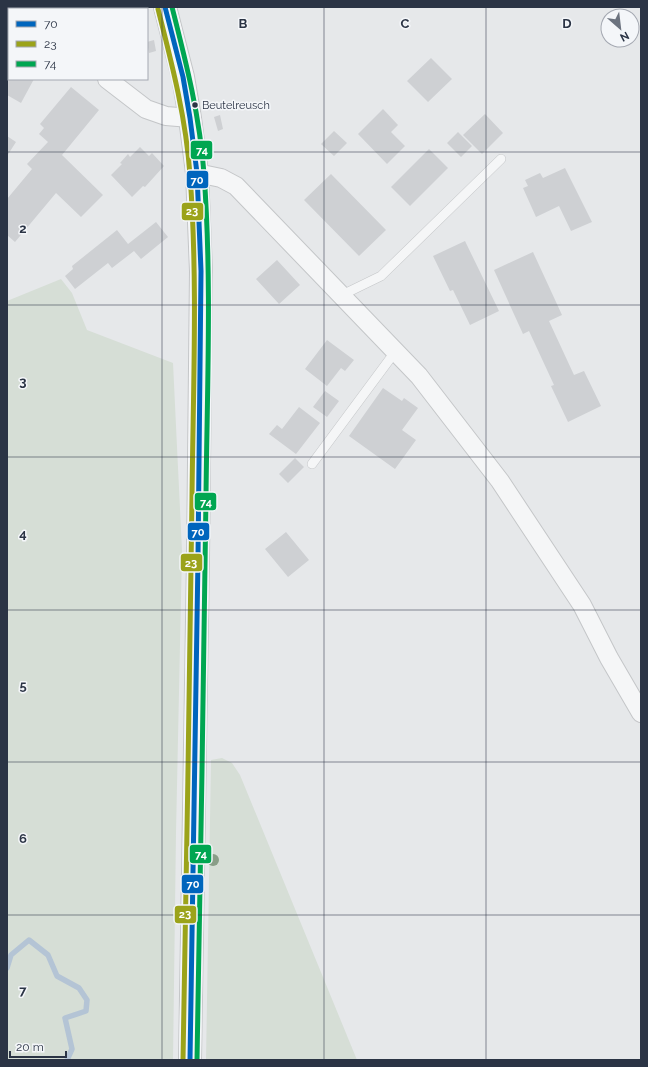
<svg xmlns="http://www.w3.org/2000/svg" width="648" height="1067" viewBox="0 0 648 1067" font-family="Raleway,sans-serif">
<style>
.green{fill:#d6ded6}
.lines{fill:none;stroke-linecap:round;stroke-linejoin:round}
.stream{stroke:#b4c4d5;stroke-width:5.5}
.building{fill:#ced0d3}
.lane-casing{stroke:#c4c6c8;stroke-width:10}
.street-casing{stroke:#c4c6c8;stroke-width:20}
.secondary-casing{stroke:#c4c6c8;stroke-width:24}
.lane{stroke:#f5f6f7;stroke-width:9}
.street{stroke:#f5f6f7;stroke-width:18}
.secondary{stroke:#f8f8f8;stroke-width:22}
.bus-1-casing{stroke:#f4f6f9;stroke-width:8}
.bus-2-casing{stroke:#f4f6f9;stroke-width:8}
.bus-3-casing{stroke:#f4f6f9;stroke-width:8}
.bus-1{stroke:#0065bd;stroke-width:5}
.bus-2{stroke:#9ba31a;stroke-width:5}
.bus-3{stroke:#00a651;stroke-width:5}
.tree{fill:#8a9e88}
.grid{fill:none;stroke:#2b3445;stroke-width:1;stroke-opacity:0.55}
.bus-dot{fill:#2b3445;stroke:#f4f6f9;stroke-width:1.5}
.labels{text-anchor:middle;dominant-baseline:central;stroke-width:3;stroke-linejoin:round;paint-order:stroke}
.bus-label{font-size:11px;fill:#2b3445;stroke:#f4f6f9;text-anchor:start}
.grid-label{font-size:13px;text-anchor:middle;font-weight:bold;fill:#2b3445;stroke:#f4f6f9;stroke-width:3;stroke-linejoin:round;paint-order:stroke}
.line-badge{stroke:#f4f6f9;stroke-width:1.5}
.badge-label{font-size:11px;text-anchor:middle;font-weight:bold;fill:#fff}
</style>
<rect width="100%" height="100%" fill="#e6e8ea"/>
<path class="green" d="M 61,279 L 72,293 L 87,330 L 173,363 L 182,551 L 176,833 L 173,1060 L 7,1060 L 7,301 Z
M 222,758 L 232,763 L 240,775 L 357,1060 L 206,1060 L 211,760 Z"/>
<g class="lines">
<path class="stream" d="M 7,968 L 11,955 L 29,940 L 48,955 L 57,976 L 79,988 L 87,1000 L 86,1011 L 65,1018 L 72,1049 L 67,1060"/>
</g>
<path class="building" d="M 154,40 L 156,51 L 149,53 L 147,42 Z
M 431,58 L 452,79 L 428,102 L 407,81 Z
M 9,69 L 9,79 L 34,79 L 21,103 L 7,95 L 7,73 Z
M 71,87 L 99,110 L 62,155 L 103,195 L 81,217 L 56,193 L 15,242 L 7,235 L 7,199 L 32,169 L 27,164 L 48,142 L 39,134 L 44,128 L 40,124 Z
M 383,109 L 398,125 L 391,132 L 405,146 L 387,164 L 358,134 Z
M 485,114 L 503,133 L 482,154 L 463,135 Z
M 220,115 L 223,129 L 218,131 L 214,117 Z
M 334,131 L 347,143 L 334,156 L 321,144 Z
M 458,132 L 472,146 L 461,157 L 447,143 Z
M 7,136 L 16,142 L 7,156 Z
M 140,147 L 149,156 L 152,153 L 164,166 L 145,187 L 143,186 L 132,197 L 111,175 L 122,164 L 120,163 L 128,154 L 130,157 Z
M 429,149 L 448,168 L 410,206 L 391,187 Z
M 565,168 L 592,222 L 571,231 L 559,206 L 536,217 L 523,188 L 528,186 L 525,180 L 540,173 L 543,178 Z
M 331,174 L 386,230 L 359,256 L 304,200 Z
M 156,222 L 168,237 L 141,259 L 134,251 L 112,268 L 108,263 L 75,289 L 65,276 L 73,269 L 72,266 L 117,230 L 128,244 Z
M 465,241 L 499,311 L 470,325 L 453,290 L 450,291 L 433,256 Z
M 533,252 L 562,315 L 549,321 L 574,375 L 584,371 L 601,406 L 568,422 L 551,386 L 554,385 L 529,331 L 523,334 L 494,270 Z
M 277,260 L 300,285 L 279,304 L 256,279 Z
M 327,340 L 354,360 L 345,371 L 341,368 L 327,386 L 305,369 Z
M 383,388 L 402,401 L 404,398 L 418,408 L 402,430 L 416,440 L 395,469 L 349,436 Z
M 325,391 L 339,401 L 327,417 L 313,407 Z
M 299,407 L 320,423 L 296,454 L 269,434 L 277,425 L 282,429 Z
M 295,458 L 304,467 L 288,483 L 279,474 Z
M 286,532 L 309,560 L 288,577 L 265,549 Z"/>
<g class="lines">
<g class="lane-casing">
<path id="lane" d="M 74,7 L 74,9
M 342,295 L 381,276 L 501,159
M 312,464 L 395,352"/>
</g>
<g class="street-casing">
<path id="street" d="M 7,33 L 9,34
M 107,79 L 146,109 L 166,116 L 190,118
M 197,173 L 221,178 L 236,186 L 419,376 L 500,481 L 582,605 L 609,658 L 641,713"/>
</g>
<g class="secondary-casing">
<path id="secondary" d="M 165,7 L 183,77 L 190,118 L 197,173 L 201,271 L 198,558 L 190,1060"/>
</g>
<use href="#lane" class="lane"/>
<use href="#street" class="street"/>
<use href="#secondary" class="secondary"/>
<g class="bus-1-casing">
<path id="bus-1" d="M 165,7 L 183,77 L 190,118 L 197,173 L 201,271 L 198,558 L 190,1060"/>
</g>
<g class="bus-2-casing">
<path id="bus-2" d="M 158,9 C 172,64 186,118 190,175 C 198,282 193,391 192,498 C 190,685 186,873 183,1060"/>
</g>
<g class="bus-3-casing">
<path id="bus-3" d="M 172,7 C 186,62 200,117 204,174 C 212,281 207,390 206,497 C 204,685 200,872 197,1060"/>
</g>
<use href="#bus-1" class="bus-1"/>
<use href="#bus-2" class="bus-2"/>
<use href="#bus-3" class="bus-3"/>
</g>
<circle class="tree" cx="213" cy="860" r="6"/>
<path class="grid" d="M 162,7 L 162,1060M 324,7 L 324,1060M 486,7 L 486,1060M 7,152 L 641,152M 7,305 L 641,305M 7,457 L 641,457M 7,610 L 641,610M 7,762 L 641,762M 7,915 L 641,915"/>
<circle class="bus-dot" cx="195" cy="105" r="3.5"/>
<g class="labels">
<g class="bus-label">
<text x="202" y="105">Beutelreusch</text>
</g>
</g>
<g class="grid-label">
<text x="243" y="28">B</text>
<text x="405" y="28">C</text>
<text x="567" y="28">D</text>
<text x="23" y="233">2</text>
<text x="23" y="386">3</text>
<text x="23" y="538">4</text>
<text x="23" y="690">5</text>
<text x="23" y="843">6</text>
<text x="23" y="995">7</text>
</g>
<g class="line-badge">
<rect x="190" y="140" width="23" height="20" rx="4" fill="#00a651"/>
<rect x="186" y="170" width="23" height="19" rx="4" fill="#0065bd"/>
<rect x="181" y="202" width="23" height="19" rx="4" fill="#9ba31a"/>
<rect x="194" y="492" width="23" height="19" rx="4" fill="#00a651"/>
<rect x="187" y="522" width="23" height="19" rx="4" fill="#0065bd"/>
<rect x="180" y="553" width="23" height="19" rx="4" fill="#9ba31a"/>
<rect x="189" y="844" width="23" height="20" rx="4" fill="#00a651"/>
<rect x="181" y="874" width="23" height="20" rx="4" fill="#0065bd"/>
<rect x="174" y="905" width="23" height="19" rx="4" fill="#9ba31a"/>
</g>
<g class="badge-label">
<text x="202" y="154">74</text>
<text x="197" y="184">70</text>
<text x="192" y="215">23</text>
<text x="206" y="506">74</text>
<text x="198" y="536">70</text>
<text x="191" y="567">23</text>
<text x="201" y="858">74</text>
<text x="193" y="888">70</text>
<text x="185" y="918">23</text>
</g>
<rect width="648" height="1067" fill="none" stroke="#2b3445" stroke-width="16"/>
<rect x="8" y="8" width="140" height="72" fill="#f4f6f9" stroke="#a4a8b1"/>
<rect x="16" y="21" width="20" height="6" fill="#0065bd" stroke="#a4a8b1"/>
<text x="44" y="28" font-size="12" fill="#2b3445">70</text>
<rect x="16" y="41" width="20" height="6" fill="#9ba31a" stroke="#a4a8b1"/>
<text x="44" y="48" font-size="12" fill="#2b3445">23</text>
<rect x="16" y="61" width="20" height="6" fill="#00a651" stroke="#a4a8b1"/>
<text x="44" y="68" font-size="12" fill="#2b3445">74</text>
<g transform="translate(620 28) rotate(152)"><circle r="19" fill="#f4f6f9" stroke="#a4a8b1"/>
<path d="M0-3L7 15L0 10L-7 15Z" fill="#6c737f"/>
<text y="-6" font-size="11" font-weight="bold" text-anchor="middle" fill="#2b3445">N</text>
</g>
<path d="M10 1051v6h56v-6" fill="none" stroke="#2b3445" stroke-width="2"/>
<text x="16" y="1051" font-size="12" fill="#2b3445" stroke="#f4f6f9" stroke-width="3" paint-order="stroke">20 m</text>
</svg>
